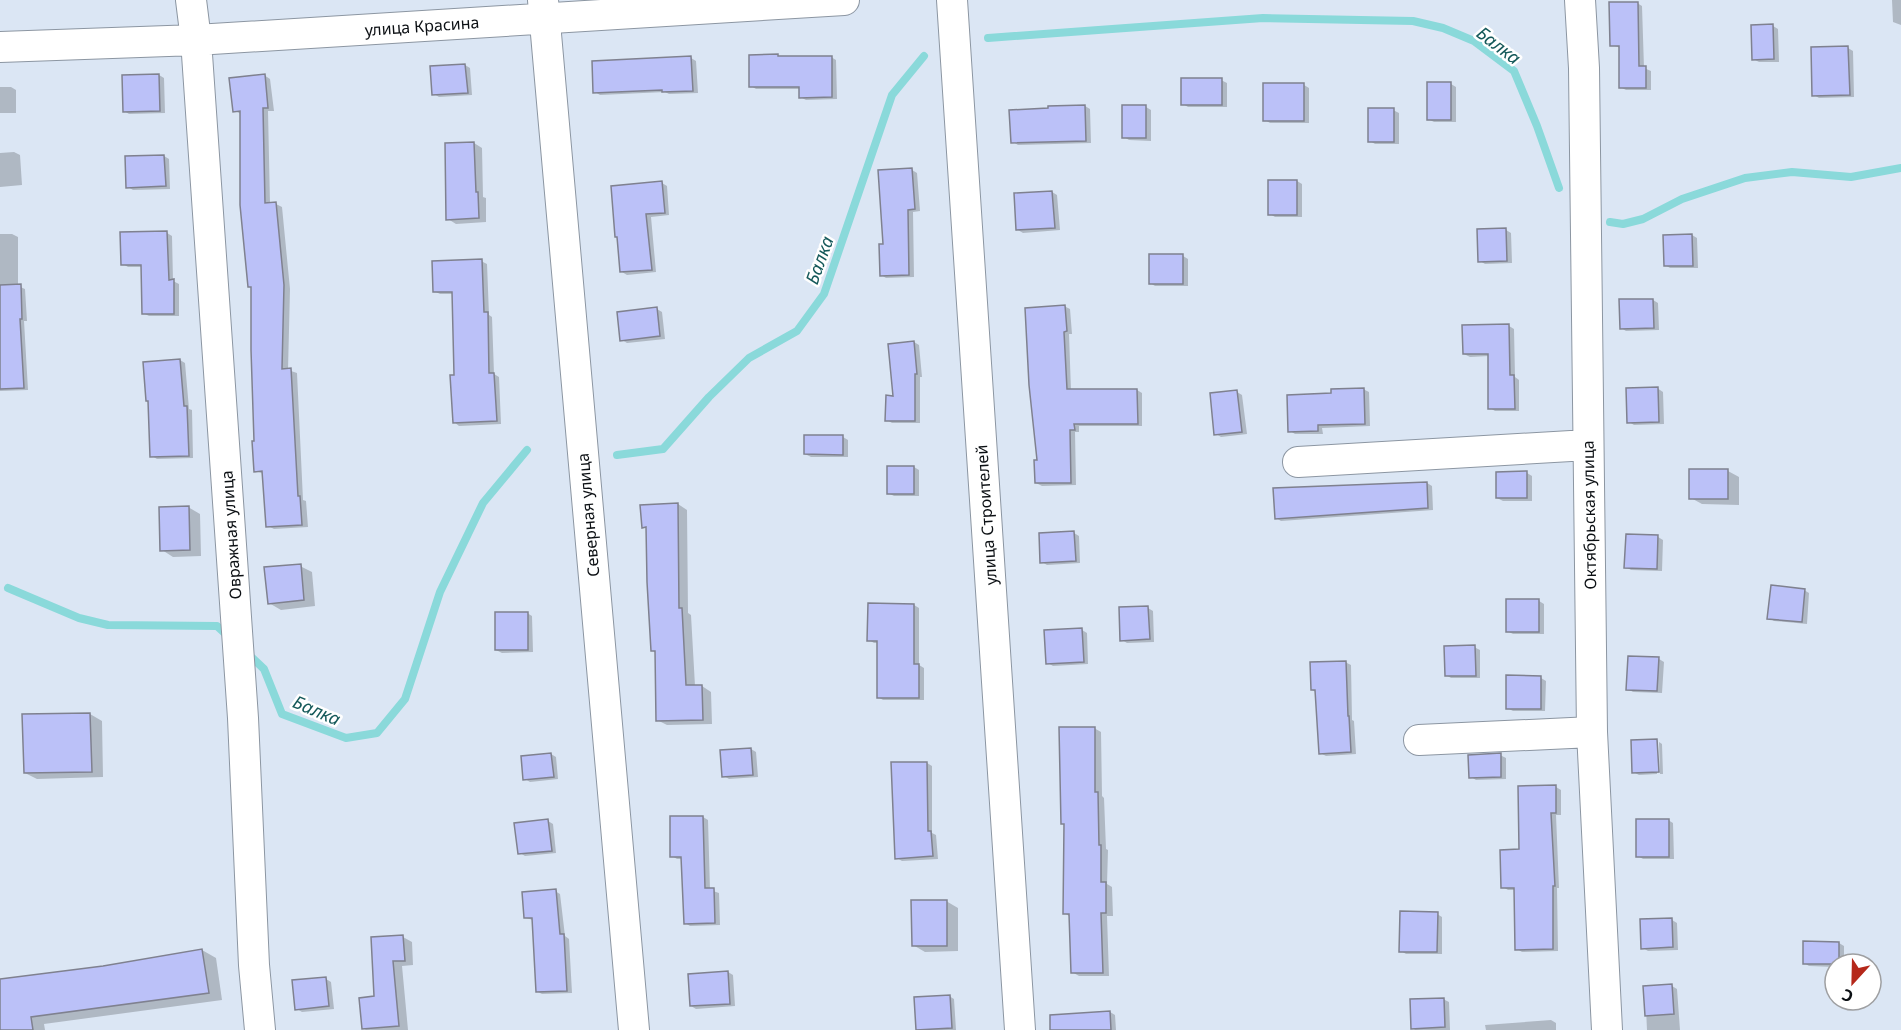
<svg xmlns="http://www.w3.org/2000/svg" width="1901" height="1030" viewBox="0 0 1901 1030" font-family="'Noto Sans',sans-serif">
<style>
.shadow{fill:#0003}
.lines{fill:none;stroke-linecap:round;stroke-linejoin:round}
.stream{stroke:#8ad9da;stroke-width:8}
.building{fill:#bbc1f8;stroke:#7f818f;stroke-width:1.5}
.minor-casing{stroke:#8c96a2;stroke-width:32}
.minor{stroke:#fff;stroke-width:30}
.labels{text-anchor:middle;dominant-baseline:central;stroke-width:5;stroke-linejoin:round;paint-order:stroke}
.street-label{font-size:16px;fill:#0c1014;stroke:#fff}
.water-label{font-size:18px;font-style:italic;fill:#15595a;stroke:#fff}
</style>
<rect width="100%" height="100%" fill="#dbe6f4"/>
<path class="shadow" d="M 1892,0 L 1901,0 L 1901,25 L 1893,22 Z
M 1637,3 L 1642,6 L 1644,68 L 1651,71 L 1651,90 L 1626,90 L 1620,87 L 1621,48 L 1611,45 Z
M 1773,26 L 1778,29 L 1779,62 L 1759,62 L 1753,59 Z
M 1848,48 L 1853,51 L 1854,97 L 1819,98 L 1814,95 Z
M 831,57 L 836,60 L 837,99 L 806,100 L 800,97 L 800,89 L 756,89 L 751,86 L 781,58 Z
M 691,58 L 696,61 L 698,93 L 669,94 L 665,92 L 600,95 L 595,92 Z
M 465,65 L 470,68 L 472,95 L 439,97 L 434,94 Z
M 159,75 L 164,78 L 165,113 L 129,114 L 124,111 Z
M 264,75 L 270,79 L 274,111 L 268,111 L 270,204 L 276,204 L 282,207 L 290,289 L 288,370 L 297,373 L 303,500 L 306,501 L 308,527 L 274,529 L 268,526 L 264,474 L 255,471 L 253,288 L 241,114 L 235,111 Z
M 1221,80 L 1227,83 L 1227,107 L 1188,107 L 1183,104 Z
M 1451,84 L 1456,87 L 1456,122 L 1434,122 L 1428,119 Z
M 1304,85 L 1309,88 L 1309,123 L 1270,123 L 1265,120 Z
M 0,87 L 11,87 L 16,90 L 16,113 L 0,113 Z
M 1085,106 L 1090,109 L 1091,143 L 1018,145 L 1013,142 Z
M 1146,107 L 1151,110 L 1151,141 L 1129,140 L 1124,137 Z
M 1393,110 L 1399,113 L 1399,144 L 1375,144 L 1370,141 Z
M 474,143 L 482,148 L 483,197 L 486,198 L 486,222 L 456,224 L 448,219 Z
M 14,152 L 20,155 L 22,185 L 0,187 L 0,153 Z
M 164,156 L 169,159 L 170,189 L 133,190 L 128,187 Z
M 912,170 L 917,173 L 920,211 L 913,212 L 914,277 L 886,278 L 881,275 Z
M 1297,181 L 1302,184 L 1302,217 L 1275,217 L 1270,214 Z
M 662,183 L 667,186 L 669,215 L 651,217 L 656,272 L 627,275 L 622,272 L 618,237 Z
M 1052,192 L 1057,195 L 1060,230 L 1023,233 L 1018,230 Z
M 1506,230 L 1511,233 L 1512,263 L 1485,264 L 1480,261 Z
M 167,233 L 172,236 L 173,281 L 179,284 L 179,316 L 149,316 L 143,313 L 143,267 L 128,267 L 123,264 Z
M 0,234 L 12,234 L 18,237 L 18,286 L 25,289 L 27,321 L 24,321 L 28,390 L 0,391 Z
M 1692,235 L 1697,238 L 1698,268 L 1670,268 L 1665,265 Z
M 1183,256 L 1188,259 L 1188,286 L 1155,286 L 1150,283 Z
M 481,261 L 487,264 L 489,315 L 492,317 L 494,374 L 499,377 L 501,424 L 459,426 L 454,422 L 455,376 L 453,294 L 440,294 L 434,291 Z
M 1653,300 L 1658,303 L 1659,330 L 1626,331 L 1621,328 Z
M 1064,306 L 1070,309 L 1072,334 L 1069,334 L 1071,391 L 1137,390 L 1142,393 L 1142,426 L 1079,426 L 1079,432 L 1075,432 L 1076,485 L 1042,486 L 1036,483 Z
M 657,309 L 662,312 L 665,339 L 627,343 L 622,340 Z
M 1509,326 L 1514,329 L 1515,377 L 1519,380 L 1519,411 L 1495,411 L 1490,408 L 1489,356 L 1470,357 L 1464,354 Z
M 914,342 L 919,345 L 922,377 L 920,377 L 920,423 L 892,423 L 887,420 Z
M 180,360 L 185,363 L 189,409 L 192,410 L 193,458 L 157,459 L 152,456 L 150,401 L 144,363 Z
M 1657,388 L 1663,392 L 1664,424 L 1634,425 L 1629,422 Z
M 1363,389 L 1369,392 L 1370,426 L 1322,428 L 1323,434 L 1295,434 L 1290,431 L 1333,394 Z
M 1237,392 L 1242,395 L 1247,434 L 1221,437 L 1216,434 Z
M 843,437 L 848,440 L 848,457 L 811,457 L 805,454 Z
M 914,467 L 919,470 L 919,496 L 894,496 L 888,493 Z
M 1728,471 L 1739,477 L 1739,505 L 1702,504 L 1691,498 Z
M 1527,473 L 1532,476 L 1532,501 L 1503,501 L 1497,498 Z
M 1427,483 L 1432,486 L 1433,510 L 1281,521 L 1276,518 Z
M 678,504 L 687,510 L 688,613 L 691,615 L 695,686 L 702,686 L 711,692 L 712,724 L 667,725 L 657,720 L 656,653 L 652,650 L 648,529 L 643,527 Z
M 188,507 L 200,514 L 201,556 L 173,557 L 162,550 Z
M 1074,533 L 1079,536 L 1080,563 L 1047,565 L 1042,562 Z
M 1658,537 L 1663,540 L 1662,571 L 1631,570 L 1626,567 Z
M 300,566 L 312,572 L 315,606 L 281,610 L 269,603 Z
M 1804,590 L 1809,593 L 1807,624 L 1774,621 L 1769,618 Z
M 1539,601 L 1544,604 L 1544,634 L 1513,634 L 1507,631 Z
M 914,605 L 919,608 L 919,665 L 924,668 L 924,700 L 883,700 L 878,697 L 879,643 L 874,643 L 869,640 Z
M 1148,608 L 1153,611 L 1154,642 L 1127,643 L 1122,640 Z
M 527,613 L 532,616 L 533,652 L 502,653 L 496,650 Z
M 1082,630 L 1087,633 L 1088,664 L 1053,666 L 1048,663 Z
M 1474,647 L 1480,650 L 1480,678 L 1451,678 L 1446,675 Z
M 1659,659 L 1664,662 L 1662,693 L 1633,692 L 1628,689 Z
M 1345,662 L 1351,665 L 1352,720 L 1354,721 L 1356,754 L 1326,756 L 1320,753 L 1316,692 L 1312,690 Z
M 1541,678 L 1546,681 L 1545,711 L 1513,711 L 1507,708 Z
M 90,714 L 102,721 L 103,777 L 37,779 L 25,773 L 24,716 Z
M 1094,728 L 1101,732 L 1102,796 L 1104,798 L 1106,849 L 1108,850 L 1107,884 L 1112,887 L 1113,916 L 1107,916 L 1109,976 L 1079,976 L 1072,972 L 1071,917 L 1064,913 L 1066,825 L 1062,823 Z
M 1657,741 L 1658,742 L 1656,742 L 1657,774 L 1639,775 L 1633,772 L 1633,742 Z
M 1659,742 L 1662,744 L 1663,774 L 1660,774 Z
M 751,749 L 756,752 L 758,777 L 729,779 L 724,776 Z
M 551,754 L 556,757 L 558,779 L 530,782 L 525,779 Z
M 1500,755 L 1506,758 L 1506,779 L 1476,780 L 1471,777 Z
M 927,763 L 932,766 L 932,833 L 936,835 L 938,859 L 902,861 L 897,858 Z
M 1556,787 L 1561,790 L 1561,815 L 1556,815 L 1559,888 L 1557,888 L 1558,951 L 1522,952 L 1517,949 L 1516,890 L 1508,890 L 1503,887 L 1520,850 Z
M 703,817 L 708,820 L 710,890 L 719,893 L 720,925 L 690,926 L 685,923 L 682,859 L 677,859 L 672,856 Z
M 1668,820 L 1673,823 L 1674,859 L 1643,859 L 1638,856 Z
M 548,821 L 553,824 L 556,853 L 525,856 L 520,853 Z
M 555,891 L 560,894 L 565,936 L 569,939 L 572,993 L 542,994 L 536,991 L 533,920 L 526,918 Z
M 946,901 L 958,908 L 958,951 L 925,952 L 913,945 Z
M 1437,914 L 1442,917 L 1442,954 L 1406,954 L 1401,951 Z
M 1672,920 L 1677,923 L 1678,950 L 1648,951 L 1643,948 Z
M 403,937 L 412,942 L 413,965 L 402,966 L 408,1030 L 366,1030 L 363,1028 Z
M 1804,943 L 1839,943 L 1844,946 L 1844,964 L 1835,964 L 1835,967 L 1809,966 L 1804,963 Z
M 202,950 L 216,958 L 222,1000 L 44,1024 L 45,1030 L 0,1030 L 0,981 L 103,967 Z
M 728,972 L 733,975 L 735,1006 L 696,1009 L 691,1006 Z
M 326,979 L 331,982 L 334,1009 L 302,1012 L 297,1009 Z
M 1672,986 L 1677,989 L 1680,1030 L 1647,1030 L 1645,987 Z
M 949,996 L 954,999 L 956,1030 L 917,1030 Z
M 1443,999 L 1449,1002 L 1450,1030 L 1415,1030 L 1413,1028 Z
M 1110,1012 L 1115,1015 L 1116,1030 L 1079,1030 Z
M 1551,1020 L 1556,1023 L 1556,1030 L 1486,1030 L 1485,1025 Z"/>
<g class="lines">
<path class="stream" d="M 988,38 L 1263,18 L 1413,21 L 1443,28 L 1474,41 L 1514,71 L 1537,126 L 1559,188
M 1610,222 L 1623,224 L 1643,219 L 1682,199 L 1745,178 L 1792,172 L 1851,177 L 1901,168
M 617,455 L 663,449 L 709,397 L 749,358 L 797,331 L 824,294 L 892,95 L 924,56
M 8,588 L 79,618 L 108,625 L 217,626 L 229,637
M 247,653 L 264,669 L 282,714 L 346,738 L 377,733 L 405,699 L 440,592 L 483,503 L 527,450"/>
</g>
<path class="building" d="M 1609,2 L 1638,2 L 1639,66 L 1646,66 L 1646,88 L 1619,88 L 1619,46 L 1610,46 Z
M 1773,24 L 1774,59 L 1752,60 L 1751,25 Z
M 1848,46 L 1850,95 L 1812,96 L 1811,47 Z
M 778,54 L 778,56 L 832,56 L 832,97 L 799,98 L 799,87 L 749,87 L 749,55 Z
M 691,56 L 693,91 L 662,92 L 662,90 L 593,93 L 592,61 Z
M 465,64 L 468,93 L 432,95 L 430,66 Z
M 159,74 L 160,111 L 123,112 L 122,75 Z
M 265,74 L 268,108 L 263,108 L 265,203 L 276,202 L 284,285 L 282,369 L 291,368 L 298,496 L 300,496 L 302,525 L 266,527 L 262,471 L 254,472 L 252,441 L 254,441 L 251,350 L 251,287 L 248,287 L 240,205 L 240,111 L 233,112 L 229,78 Z
M 1181,78 L 1222,78 L 1222,105 L 1181,105 Z
M 1427,82 L 1451,82 L 1451,120 L 1427,120 Z
M 1263,83 L 1304,83 L 1304,121 L 1263,121 Z
M 1085,105 L 1086,141 L 1011,143 L 1009,110 L 1048,108 L 1048,106 Z
M 1122,105 L 1146,105 L 1146,138 L 1122,138 Z
M 1368,108 L 1394,108 L 1394,142 L 1368,142 Z
M 474,142 L 476,192 L 478,192 L 479,218 L 446,220 L 445,143 Z
M 164,155 L 166,186 L 126,188 L 125,156 Z
M 912,168 L 915,209 L 908,210 L 909,275 L 880,276 L 879,244 L 883,244 L 878,170 Z
M 1268,180 L 1297,180 L 1297,215 L 1268,215 Z
M 662,181 L 665,213 L 646,214 L 652,270 L 620,272 L 617,237 L 615,237 L 611,186 Z
M 1052,191 L 1055,228 L 1016,230 L 1014,193 Z
M 1506,228 L 1507,261 L 1478,262 L 1477,229 Z
M 167,231 L 169,280 L 174,279 L 174,314 L 142,314 L 141,265 L 121,265 L 120,232 Z
M 1692,234 L 1693,266 L 1664,266 L 1663,235 Z
M 1149,254 L 1183,254 L 1183,284 L 1149,284 Z
M 482,259 L 484,312 L 488,312 L 489,373 L 494,373 L 497,421 L 453,423 L 450,375 L 454,375 L 452,292 L 433,292 L 432,261 Z
M 21,284 L 22,319 L 20,319 L 24,388 L 0,389 L 0,285 Z
M 1619,299 L 1653,299 L 1654,328 L 1620,329 Z
M 1065,305 L 1067,331 L 1064,332 L 1067,389 L 1137,389 L 1138,424 L 1074,424 L 1075,430 L 1070,430 L 1071,483 L 1035,483 L 1034,460 L 1037,460 L 1029,385 L 1025,308 Z
M 657,307 L 660,336 L 620,341 L 617,312 Z
M 1509,324 L 1510,375 L 1514,375 L 1515,409 L 1488,409 L 1488,354 L 1463,354 L 1462,325 Z
M 914,341 L 917,374 L 915,374 L 915,421 L 885,421 L 886,395 L 893,396 L 888,344 Z
M 180,359 L 184,406 L 187,406 L 189,456 L 150,457 L 148,401 L 146,401 L 143,362 Z
M 1658,387 L 1659,422 L 1627,423 L 1626,388 Z
M 1364,388 L 1365,424 L 1318,425 L 1318,431 L 1288,432 L 1287,395 L 1331,393 L 1331,389 Z
M 1237,390 L 1242,432 L 1214,435 L 1210,393 Z
M 804,435 L 843,435 L 843,455 L 804,454 Z
M 887,466 L 914,466 L 914,494 L 887,494 Z
M 1689,469 L 1728,469 L 1728,499 L 1689,499 Z
M 1527,471 L 1527,498 L 1496,498 L 1496,472 Z
M 1427,482 L 1428,508 L 1275,519 L 1273,488 Z
M 678,503 L 679,608 L 682,608 L 686,685 L 702,685 L 703,720 L 656,721 L 655,651 L 651,651 L 647,582 L 646,527 L 642,528 L 640,505 Z
M 189,506 L 190,550 L 160,551 L 159,507 Z
M 1074,531 L 1076,561 L 1040,563 L 1039,533 Z
M 1626,534 L 1658,535 L 1657,569 L 1624,568 Z
M 301,564 L 304,600 L 268,604 L 264,567 Z
M 1771,585 L 1805,589 L 1802,622 L 1767,619 Z
M 1506,599 L 1539,599 L 1539,632 L 1506,632 Z
M 868,603 L 914,604 L 914,664 L 919,664 L 919,698 L 877,698 L 877,641 L 867,641 Z
M 1148,606 L 1150,639 L 1120,641 L 1119,607 Z
M 495,612 L 528,612 L 528,650 L 495,650 Z
M 1082,628 L 1084,662 L 1046,664 L 1044,630 Z
M 1475,645 L 1476,676 L 1445,676 L 1444,646 Z
M 1628,656 L 1659,657 L 1657,691 L 1626,690 Z
M 1346,661 L 1348,716 L 1349,716 L 1351,752 L 1319,754 L 1315,690 L 1311,690 L 1310,662 Z
M 1506,675 L 1541,676 L 1541,709 L 1506,709 Z
M 90,713 L 92,772 L 24,773 L 22,714 Z
M 1059,727 L 1095,727 L 1095,792 L 1098,792 L 1099,845 L 1101,845 L 1101,882 L 1106,882 L 1106,913 L 1101,913 L 1103,973 L 1071,973 L 1069,914 L 1063,914 L 1064,824 L 1061,824 Z
M 1657,739 L 1659,772 L 1632,773 L 1631,740 Z
M 751,748 L 753,775 L 722,777 L 720,750 Z
M 551,753 L 554,777 L 523,780 L 521,756 Z
M 1501,753 L 1501,777 L 1469,778 L 1468,755 Z
M 891,762 L 927,762 L 928,831 L 931,831 L 933,856 L 895,859 Z
M 1556,785 L 1556,813 L 1551,813 L 1555,886 L 1553,886 L 1553,949 L 1515,950 L 1514,888 L 1501,888 L 1500,850 L 1519,849 L 1518,786 Z
M 670,816 L 703,816 L 705,888 L 714,888 L 715,923 L 684,924 L 681,857 L 670,857 Z
M 548,819 L 552,851 L 518,854 L 514,823 Z
M 1636,819 L 1669,819 L 1669,857 L 1636,857 Z
M 556,889 L 560,934 L 564,934 L 567,991 L 536,992 L 532,918 L 524,918 L 522,892 Z
M 911,900 L 947,900 L 947,946 L 912,946 Z
M 1400,911 L 1438,912 L 1437,952 L 1399,952 Z
M 1672,918 L 1673,947 L 1641,949 L 1640,919 Z
M 403,935 L 405,961 L 393,961 L 399,1026 L 362,1029 L 359,998 L 374,996 L 371,937 Z
M 1803,941 L 1839,942 L 1839,964 L 1803,964 Z
M 202,949 L 209,993 L 31,1017 L 33,1030 L 0,1030 L 0,979 L 103,966 Z
M 728,971 L 730,1004 L 690,1006 L 688,974 Z
M 326,977 L 329,1006 L 295,1010 L 292,980 Z
M 1672,984 L 1674,1014 L 1645,1016 L 1643,986 Z
M 950,995 L 952,1028 L 916,1030 L 914,997 Z
M 1444,998 L 1445,1027 L 1411,1029 L 1410,999 Z
M 1110,1011 L 1111,1030 L 1050,1030 L 1050,1015 Z"/>
<g class="lines">
<g class="minor-casing">
<path id="minor" d="M 191,0 L 196,40 L 243,718 L 254,965 L 260,1030
M 543,0 L 634,1030
M 952,0 L 1020,1030
M 1580,0 L 1584,68 L 1592,732 L 1607,1030
M 0,47 L 196,40 L 844,0
M 1298,462 L 1588,445
M 1419,740 L 1592,732"/>
</g>
<use href="#minor" class="minor"/>
</g>
<g class="labels">
<g class="street-label">
<text transform="translate(422 26) rotate(-4)">улица Красина</text>
<text transform="translate(588 515) rotate(-95)">Северная улица</text>
<text transform="translate(986 515) rotate(-94)">улица Строителей</text>
<text transform="translate(1589 515) rotate(-91)">Октябрьская улица</text>
<text transform="translate(231 535) rotate(-94)">Овражная улица</text>
</g>
<g class="water-label">
<text transform="translate(1499 45) rotate(37)">Балка</text>
<text transform="translate(819 260) rotate(-70)">Балка</text>
<text transform="translate(317 710) rotate(23)">Балка</text>
</g>
</g>
<g transform="translate(1853 982) rotate(202)"><circle r="28" fill="#ffffff" stroke="#9e9fa1" stroke-width="1.5"/>
<path d="M0-4.5L10 22L0 15L-10 22Z" fill="#b5281a"/>
<text y="-9" font-size="16" font-weight="bold" text-anchor="middle" fill="#0c1014">С</text>
</g>
</svg>
